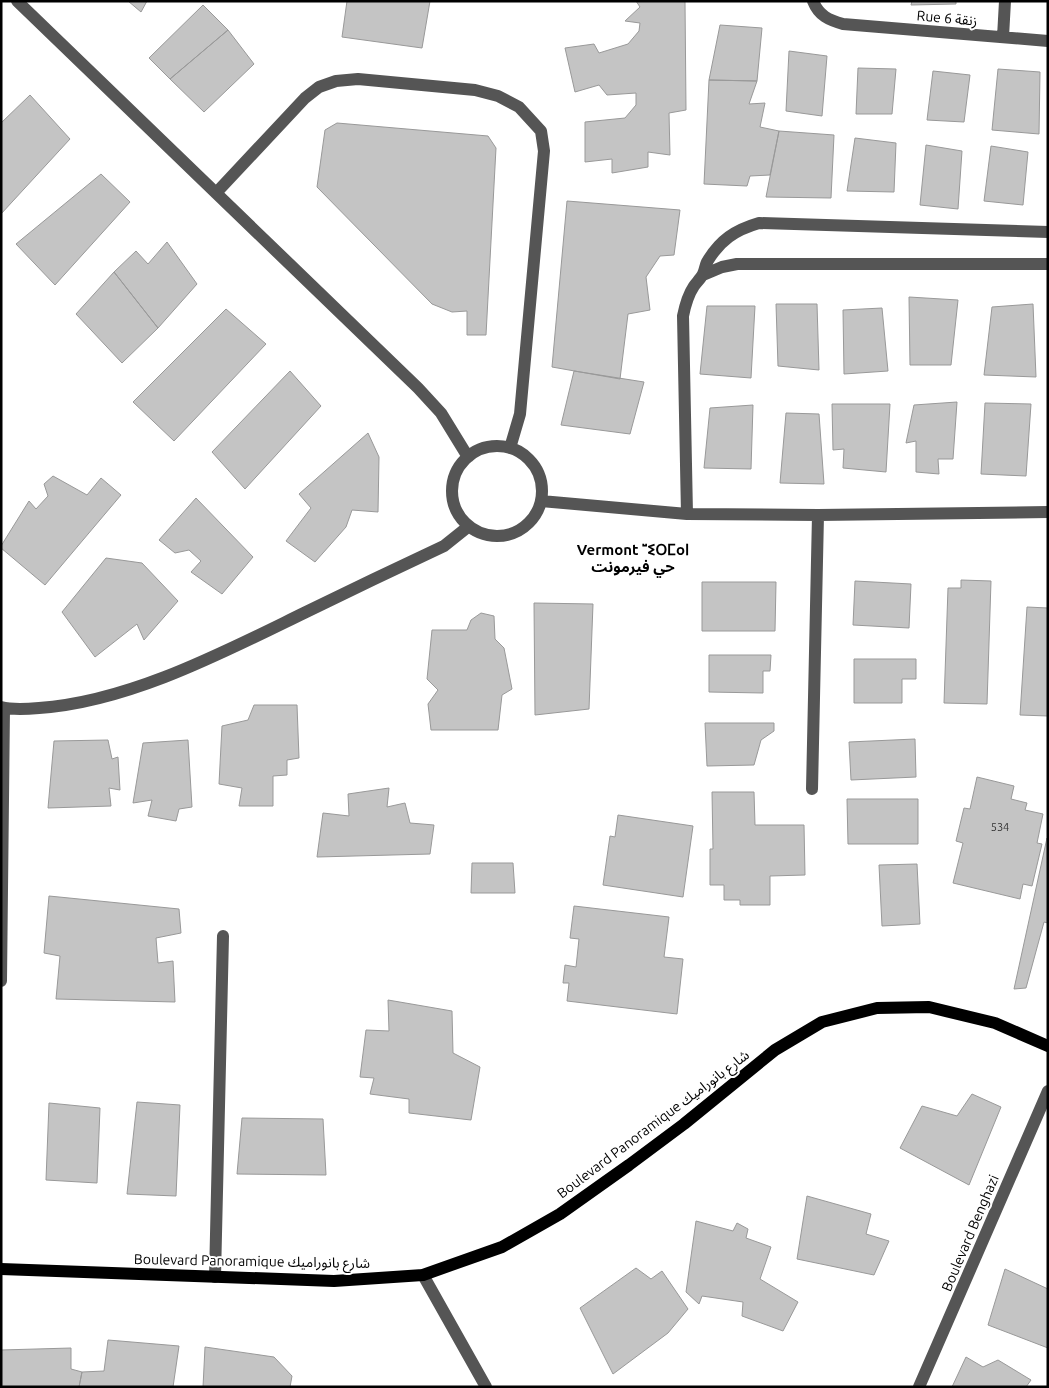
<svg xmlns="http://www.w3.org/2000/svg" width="1049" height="1388" viewBox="0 0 1049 1388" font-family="Ubuntu,'Noto Sans Arabic','Noto Sans Tifinagh',sans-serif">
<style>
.building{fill:#c4c4c4;stroke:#999}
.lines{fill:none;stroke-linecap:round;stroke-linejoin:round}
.minor{stroke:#555;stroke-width:12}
.major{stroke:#000;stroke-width:12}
.labels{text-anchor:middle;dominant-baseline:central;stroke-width:4;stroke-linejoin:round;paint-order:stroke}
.number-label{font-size:11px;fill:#313131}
.street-label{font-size:14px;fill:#000;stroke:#fff}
.neighbourhood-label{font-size:15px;font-weight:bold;fill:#000;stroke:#fff}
</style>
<rect width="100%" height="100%" fill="#fff"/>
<path class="building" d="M 128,1 L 147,1 L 141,12 Z
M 347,1 L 430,1 L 422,48 L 342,37 Z
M 636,1 L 685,1 L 686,110 L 669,113 L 670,155 L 648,152 L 648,167 L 612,173 L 612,159 L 585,162 L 585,122 L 625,118 L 636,105 L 636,93 L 607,95 L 599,85 L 575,92 L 565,48 L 594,44 L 599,53 L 628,44 L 639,31 L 640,23 L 625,21 L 640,7 Z
M 912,1 L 956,1 L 956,4 L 911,5 Z
M 203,5 L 228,30 L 170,79 L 149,58 Z
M 720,25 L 762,28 L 757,81 L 709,80 Z
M 228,30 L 254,64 L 204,112 L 170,79 Z
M 789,51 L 827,56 L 822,116 L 786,111 Z
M 858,68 L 896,69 L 892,114 L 856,114 Z
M 998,69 L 1040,72 L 1039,134 L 992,130 Z
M 933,71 L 970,75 L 964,122 L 927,120 Z
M 709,80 L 757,81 L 749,104 L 765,103 L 760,127 L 779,131 L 770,175 L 750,176 L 747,186 L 704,184 Z
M 30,95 L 70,139 L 1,214 L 1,123 Z
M 337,123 L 488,136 L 496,148 L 486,335 L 467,335 L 467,311 L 452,312 L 432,304 L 317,187 L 325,130 Z
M 779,131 L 834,135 L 831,198 L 766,197 Z
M 855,138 L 896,143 L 894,192 L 847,191 Z
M 926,145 L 962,151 L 958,209 L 920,205 Z
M 991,146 L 1028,152 L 1023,205 L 984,201 Z
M 101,174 L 130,202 L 55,285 L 16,244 Z
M 567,201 L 680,210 L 674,255 L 660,256 L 646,277 L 650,310 L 628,314 L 620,379 L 552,367 Z
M 167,242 L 197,284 L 158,328 L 114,272 L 136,251 L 148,264 Z
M 114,272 L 158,328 L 122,363 L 76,314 Z
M 909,297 L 958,300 L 951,365 L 910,365 Z
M 776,304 L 817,304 L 819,370 L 778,366 Z
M 1033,304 L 1036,377 L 984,375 L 992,307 Z
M 707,306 L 755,306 L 751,378 L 700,374 Z
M 882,308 L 888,371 L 844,374 L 843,310 Z
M 226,309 L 266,344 L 174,441 L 133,402 Z
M 290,371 L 321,406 L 245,489 L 212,452 Z
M 574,371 L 644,382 L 630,434 L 561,425 Z
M 957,402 L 953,459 L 938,459 L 939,474 L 916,472 L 916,441 L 906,443 L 914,405 Z
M 985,403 L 1031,404 L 1026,476 L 981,474 Z
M 832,404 L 890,404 L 886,472 L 843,468 L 844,449 L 833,450 Z
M 753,405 L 751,469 L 704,468 L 710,408 Z
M 786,413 L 819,414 L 824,484 L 780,483 Z
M 368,433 L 379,457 L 378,512 L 352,510 L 346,527 L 315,562 L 286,541 L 311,508 L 299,494 Z
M 53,476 L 87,495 L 101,478 L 121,495 L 45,585 L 1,548 L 1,546 L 29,501 L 36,509 L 48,496 L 44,484 Z
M 196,498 L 253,557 L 222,594 L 191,572 L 201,561 L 189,550 L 175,553 L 159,540 Z
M 106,558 L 142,563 L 178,601 L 144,640 L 137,624 L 95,657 L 62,612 Z
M 961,580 L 991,581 L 987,704 L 944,703 L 948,588 L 961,588 Z
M 855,581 L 911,584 L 909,628 L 853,625 Z
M 702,582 L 776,582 L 775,631 L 702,631 Z
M 534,603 L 593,604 L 589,709 L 535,715 Z
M 1027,607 L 1048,608 L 1048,716 L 1020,715 Z
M 481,613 L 494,616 L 495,639 L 504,648 L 512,689 L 502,695 L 498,730 L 431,730 L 428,704 L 438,690 L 427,679 L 432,630 L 467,630 L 471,620 Z
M 709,655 L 771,655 L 770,671 L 763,671 L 763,693 L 709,692 Z
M 854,659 L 916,659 L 916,679 L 902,679 L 902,703 L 854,703 Z
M 254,705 L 297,705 L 299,758 L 287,760 L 287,775 L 273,776 L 273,806 L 239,806 L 242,788 L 219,784 L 222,726 L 248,720 Z
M 705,723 L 774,723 L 774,731 L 761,740 L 754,765 L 707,766 Z
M 915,739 L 916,777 L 851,780 L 849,742 Z
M 108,740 L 112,759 L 118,757 L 120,790 L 109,788 L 111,806 L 48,808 L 54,741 Z
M 188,740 L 192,807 L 179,809 L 176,821 L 148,816 L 152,800 L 133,803 L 143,743 Z
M 977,777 L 1014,786 L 1011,799 L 1027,803 L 1025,810 L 1043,814 L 1037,843 L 1042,844 L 1032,886 L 1023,884 L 1020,899 L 953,883 L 963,843 L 956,841 L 964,808 L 970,809 Z
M 389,788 L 387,807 L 405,803 L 410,823 L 434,825 L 430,854 L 317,857 L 323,813 L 349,816 L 348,794 Z
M 712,792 L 754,792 L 755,825 L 804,825 L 805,875 L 770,876 L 770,905 L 740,905 L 740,900 L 724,900 L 724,885 L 710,885 L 710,849 L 713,849 Z
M 847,799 L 918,799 L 918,844 L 848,844 Z
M 618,815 L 693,826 L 683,897 L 603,885 L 610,836 L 615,837 Z
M 1047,838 L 1048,923 L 1044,922 L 1026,988 L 1014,989 Z
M 472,863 L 513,863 L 515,893 L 471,893 Z
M 917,864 L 920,924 L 882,926 L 879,865 Z
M 49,896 L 179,909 L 181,933 L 156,938 L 158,963 L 173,961 L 175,1002 L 56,999 L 60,956 L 44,953 Z
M 574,906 L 669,917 L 664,957 L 683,959 L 677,1014 L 567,1001 L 569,983 L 563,983 L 565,965 L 576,967 L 579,939 L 570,938 Z
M 388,1000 L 452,1011 L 453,1053 L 480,1067 L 471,1120 L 409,1113 L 409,1099 L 370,1094 L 374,1078 L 360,1077 L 366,1030 L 389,1031 Z
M 972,1094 L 1001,1107 L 969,1185 L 900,1148 L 922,1106 L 957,1116 Z
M 137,1102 L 180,1105 L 176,1196 L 127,1194 Z
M 49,1103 L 100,1108 L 97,1183 L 46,1180 Z
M 242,1118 L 323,1119 L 326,1175 L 237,1174 Z
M 807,1196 L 871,1214 L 866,1234 L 889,1241 L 874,1275 L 797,1259 Z
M 696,1221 L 733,1231 L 737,1223 L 748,1229 L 746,1238 L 771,1247 L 760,1279 L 798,1302 L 783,1331 L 742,1316 L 743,1302 L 702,1296 L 699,1304 L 686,1292 Z
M 636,1268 L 651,1279 L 662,1271 L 688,1309 L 668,1333 L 613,1374 L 580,1308 Z
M 1005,1269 L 1048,1289 L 1048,1348 L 988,1325 Z
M 108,1340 L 179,1346 L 173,1387 L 79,1387 L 82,1372 L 104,1371 Z
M 205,1347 L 274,1357 L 292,1376 L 290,1387 L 203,1387 Z
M 71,1348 L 71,1369 L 82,1372 L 79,1387 L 1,1387 L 1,1350 Z
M 966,1357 L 983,1367 L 998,1360 L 1031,1380 L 1026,1387 L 952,1387 Z"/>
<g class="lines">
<path class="minor" d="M 17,1 L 418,388 L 441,413 L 468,457
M 813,1 C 819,16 829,20 843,24 L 1048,41
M 1003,37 L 1005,1
M 216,193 L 305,98 L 319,87 L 336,81 L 358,79 L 475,90 L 498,96 L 519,107 L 541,131 L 544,151 L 520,414 L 510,448
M 703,275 L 722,267 L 737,264 L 1048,264
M452 491a45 45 0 1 1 90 0a45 45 0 1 1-90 0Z
M 541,501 L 687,514 L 818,515 L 1048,512
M 687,514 L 683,316 C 685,306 688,295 694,286 C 697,282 701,278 703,274 C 705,270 705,266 707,262 C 720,240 735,230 759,223 L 1048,232
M 1,707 C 12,710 27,709 39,708 C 129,702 224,652 304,613 C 351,590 397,568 444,546 L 469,526
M 812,789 L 818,515
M 1,981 L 4,708
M 423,1275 L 486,1387
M 215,1277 L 223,936
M 919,1387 L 1048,1091"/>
<path class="major" d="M 1,1269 L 334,1281 L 423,1275 L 502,1247 L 560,1214 L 629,1165 L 684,1124 L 775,1050 L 822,1022 L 877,1008 L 929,1007 L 995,1023 L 1048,1046"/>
</g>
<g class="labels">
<g class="number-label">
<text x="1000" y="827">534</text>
</g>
<g class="street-label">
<text transform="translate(947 18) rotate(5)">Rue 6 زنقة</text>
<text transform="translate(653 1124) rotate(-37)">Boulevard Panoramique شارع بانوراميك</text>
<text transform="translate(970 1233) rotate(-67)">Boulevard Benghazi</text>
<text transform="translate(252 1261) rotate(1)">Boulevard Panoramique شارع بانوراميك</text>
</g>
<g class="neighbourhood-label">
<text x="633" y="549">Vermont ⵯⵉⵔⵎoⵏ<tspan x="633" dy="17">حي فيرمونت</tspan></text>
</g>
</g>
<rect width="1049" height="1388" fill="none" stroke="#000000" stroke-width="5"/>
</svg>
